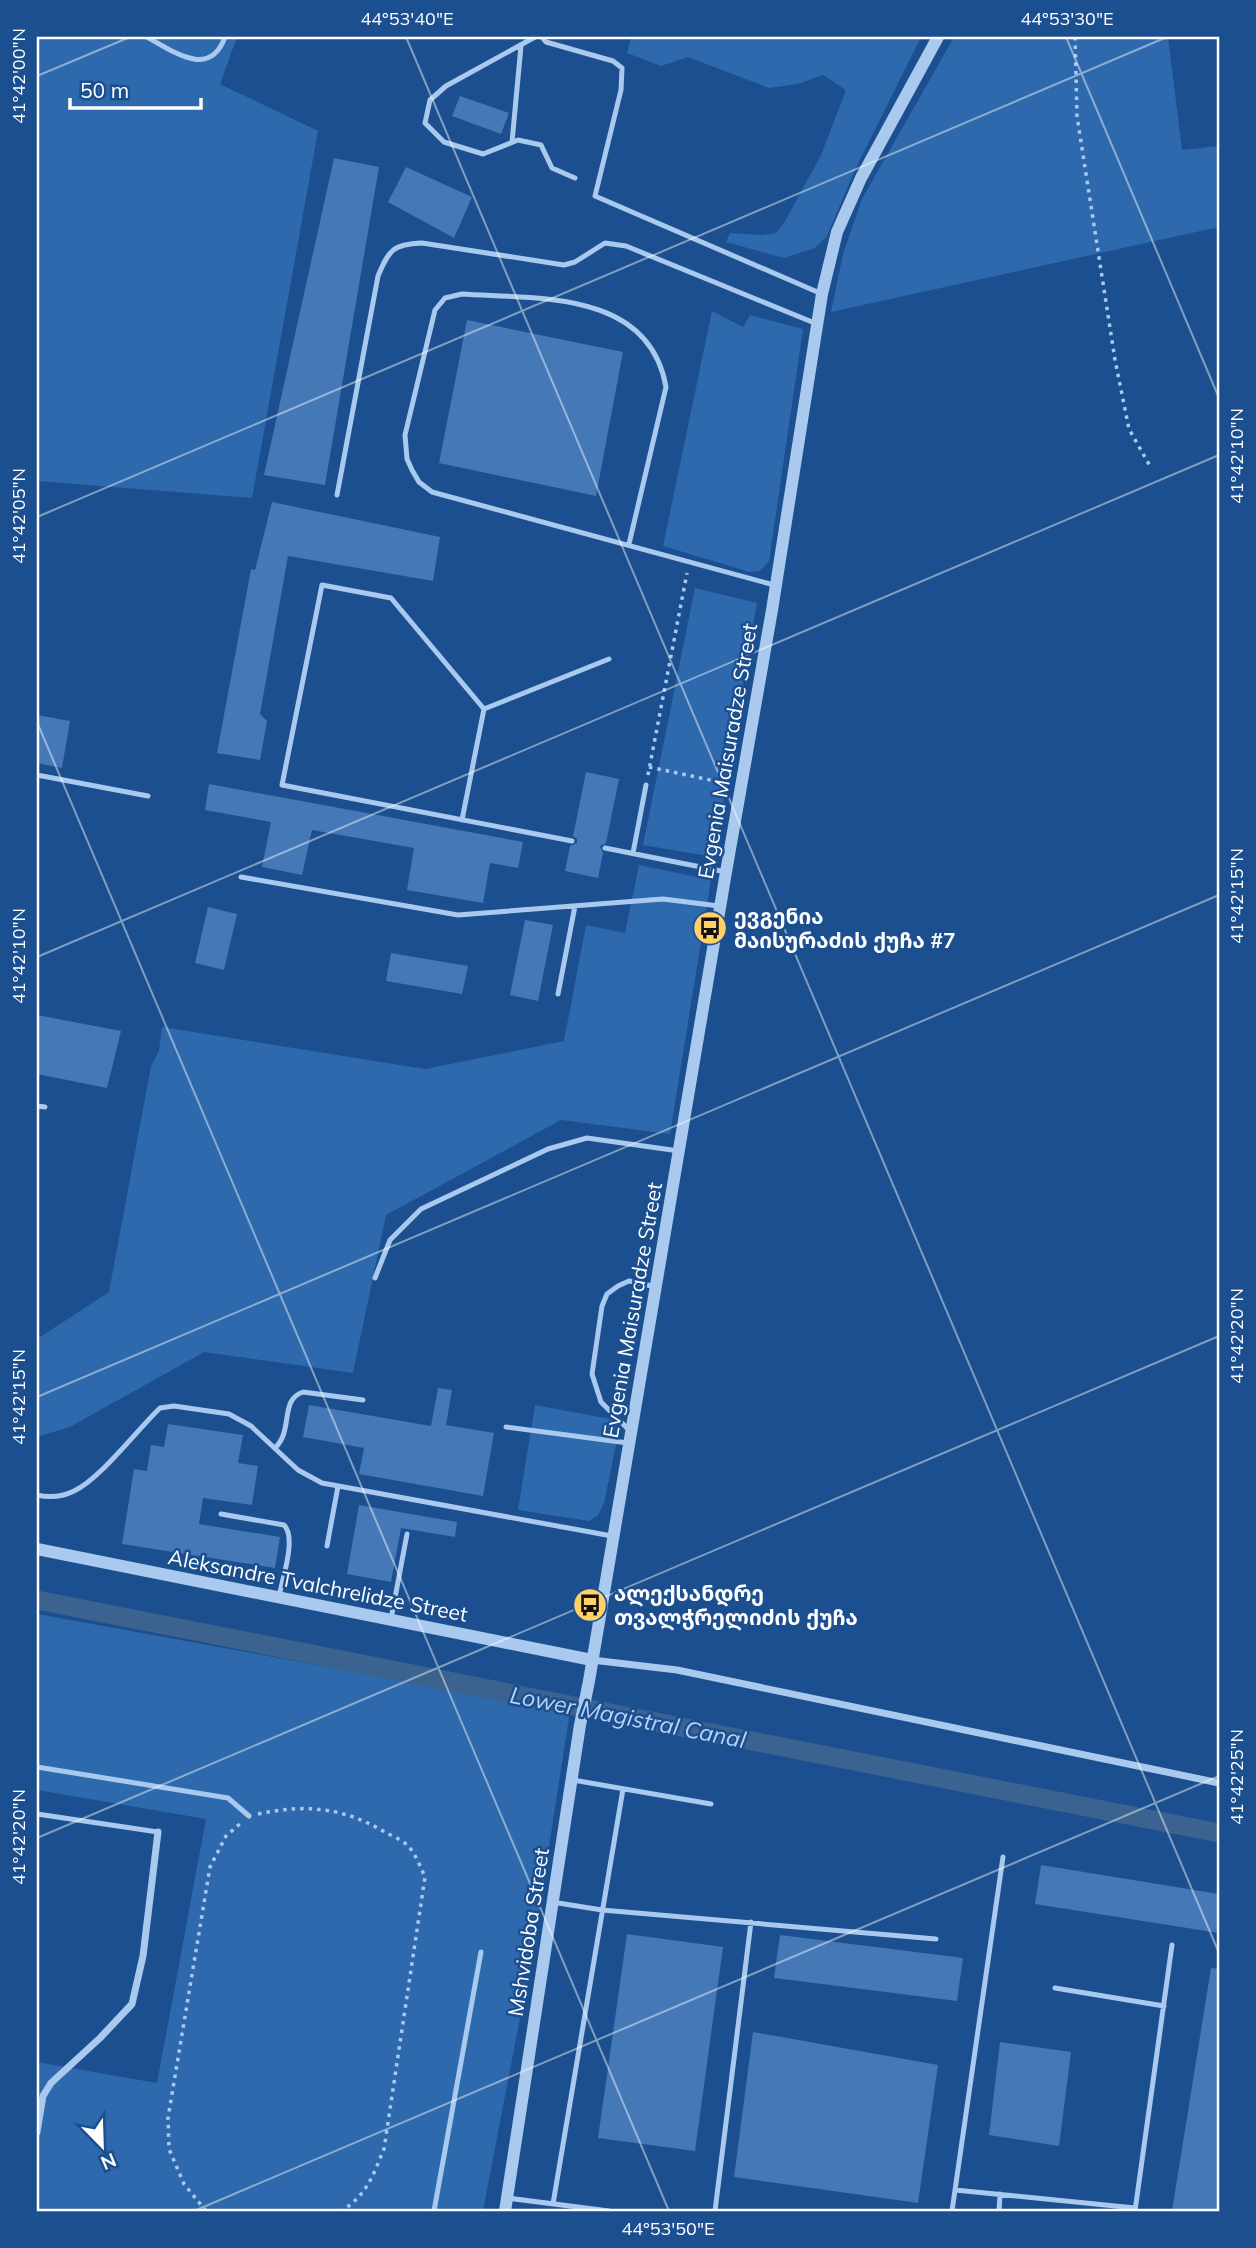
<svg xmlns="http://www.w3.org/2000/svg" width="1256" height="2248" viewBox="0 0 1256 2248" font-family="Mulish,'Noto Sans Georgian',sans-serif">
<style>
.green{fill:#2e69ad}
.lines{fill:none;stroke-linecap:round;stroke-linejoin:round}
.canal{stroke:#3c6290;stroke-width:19}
.building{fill:#4478b7}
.path{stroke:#a9c9ee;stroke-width:3.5;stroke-dasharray:3.5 5;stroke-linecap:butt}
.service{stroke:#a9c9ee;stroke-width:5}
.minor{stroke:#a9c9ee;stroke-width:7}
.tertiary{stroke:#a9c9ee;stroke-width:12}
.ticks{fill:none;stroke:#fff;stroke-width:2;stroke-opacity:0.45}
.labels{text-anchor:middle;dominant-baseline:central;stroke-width:5;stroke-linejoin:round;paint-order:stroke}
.street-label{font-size:21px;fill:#fff;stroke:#1b4f8f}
.poi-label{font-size:21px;font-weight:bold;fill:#fff;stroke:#1b4f8f;text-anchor:start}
.water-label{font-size:23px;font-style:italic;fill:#b5d3f5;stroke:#1b4f8f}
.neatline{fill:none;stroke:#fff;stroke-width:2.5}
.ticks-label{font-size:18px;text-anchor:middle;fill:#fff}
</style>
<rect width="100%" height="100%" fill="#1b4f8f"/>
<path class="green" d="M 37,37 L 237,37 L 220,84 L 318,131 L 252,498 L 37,481 Z
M 631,37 L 921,37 L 855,170 L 827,236 L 815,248 L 784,258 L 726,242 L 730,233 L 762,235 L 776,233 L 784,223 L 821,155 L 846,90 L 823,75 L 798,84 L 769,88 L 688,57 L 661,66 L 627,53 Z
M 954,37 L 1168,37 L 1182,150 L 1219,146 L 1219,227 L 831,312 L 843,254 L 862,199 Z
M 712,311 L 743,327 L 750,315 L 803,329 L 769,561 L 760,571 L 750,572 L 663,546 Z
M 695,588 L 757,603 L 714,857 L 643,845 Z
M 639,865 L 711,880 L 670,1134 L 561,1120 L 386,1215 L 353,1373 L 204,1352 L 70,1427 L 37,1437 L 37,1339 L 109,1292 L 151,1066 L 159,1051 L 162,1027 L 425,1069 L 564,1041 L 586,925 L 625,933 Z
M 535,1405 L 621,1421 L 604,1503 L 598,1515 L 589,1521 L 518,1510 Z
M 37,1614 L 570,1711 L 533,1950 L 483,2211 L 37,2211 L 37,2062 L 157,2083 L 206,1819 L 37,1790 Z"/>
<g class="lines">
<path class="canal" d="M 37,1600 L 1219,1833"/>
</g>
<path class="building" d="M 460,96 L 509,113 L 501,134 L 452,116 Z
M 334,158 L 379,167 L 325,485 L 264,475 Z
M 406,167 L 472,197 L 454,238 L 388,202 Z
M 467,320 L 623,352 L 596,496 L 439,463 Z
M 272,502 L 440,537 L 433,581 L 288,556 L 260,714 L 267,721 L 260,760 L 217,753 L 251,569 L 255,570 Z
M 37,715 L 70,721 L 62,768 L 37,763 Z
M 586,772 L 619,779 L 606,843 L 600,846 L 603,853 L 598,878 L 565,871 L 570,846 L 577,843 L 577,839 L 573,836 Z
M 209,784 L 523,842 L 518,868 L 490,863 L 483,903 L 407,890 L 414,848 L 312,830 L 302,875 L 262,867 L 271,822 L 205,810 Z
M 208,907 L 237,914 L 224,970 L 195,963 Z
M 525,920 L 553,925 L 538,1001 L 510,995 Z
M 391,953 L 468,966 L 462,994 L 386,981 Z
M 37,1015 L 121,1031 L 107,1088 L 37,1074 Z
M 438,1388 L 452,1390 L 446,1425 L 494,1433 L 483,1496 L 359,1474 L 364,1448 L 303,1437 L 309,1405 L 431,1426 Z
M 168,1424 L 243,1435 L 238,1463 L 258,1466 L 252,1505 L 203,1498 L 199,1524 L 280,1537 L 275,1568 L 122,1544 L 134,1469 L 147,1471 L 151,1445 L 164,1447 Z
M 359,1505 L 457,1522 L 455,1537 L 401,1528 L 391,1582 L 347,1574 Z
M 1041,1865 L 1219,1894 L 1219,1933 L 1035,1904 Z
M 627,1934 L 723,1947 L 695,2151 L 598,2138 Z
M 780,1935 L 963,1958 L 957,2001 L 774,1978 Z
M 1211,1968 L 1219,1969 L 1219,2211 L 1172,2211 Z
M 753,2032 L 938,2065 L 918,2203 L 734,2177 Z
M 1000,2042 L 1071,2052 L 1059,2146 L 989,2135 Z"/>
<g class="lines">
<path class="path" d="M 1075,37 L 1077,116 L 1115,360 L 1129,429 L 1150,466
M 649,767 L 729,784
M 648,775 L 687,573
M 258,1814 C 304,1804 342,1807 383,1831 C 390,1835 400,1839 406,1844 C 415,1852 420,1866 425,1877 L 384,2149 C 372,2177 368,2193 342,2211
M 206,2211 L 184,2184 L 169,2149 L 168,2118 L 210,1867 L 226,1836 L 242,1822"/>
<path class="service" d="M 147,37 C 174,52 210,79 225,37
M 535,37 L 446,86 L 430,100 L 425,123 L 444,142 L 483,154 L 518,140 L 541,145 L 552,168 L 575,178
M 542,37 L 546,42 L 613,61 L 622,68 L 621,90 L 595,196 L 822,294
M 512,142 L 521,46
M 337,495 L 378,276 C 389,250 393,244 422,243 L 564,265 L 575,262 L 605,243 L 626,246 L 817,324
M 629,544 L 666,387 C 649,290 537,299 462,294 L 445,298 L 435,310 L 405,435 L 407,459 L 412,470 L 419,482 L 432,492 L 774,585
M 484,709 L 609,659
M 37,775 L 148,796
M 462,820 L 484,709 L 391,598 L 322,585 L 282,785 L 572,841
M 605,848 L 726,872
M 633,853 L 646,785
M 241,877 L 458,915 L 663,899 L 719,906
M 558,994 L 575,906
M 37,1106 L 45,1107
M 375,1278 L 390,1240 L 421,1209 L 548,1149 L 587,1138 L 679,1151
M 506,1427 L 628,1443
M 631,1432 L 601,1402 L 592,1374 L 602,1306 L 607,1294 L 618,1286 L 629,1281 L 656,1287
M 275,1448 C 294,1430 279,1400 303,1392 L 363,1400
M 37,1495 C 50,1498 62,1497 74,1491 C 100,1479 137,1430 160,1408 L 174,1406 L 229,1414 L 251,1426 L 298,1470 L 322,1483 L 612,1536
M 221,1514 L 284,1525 C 297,1538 282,1579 279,1597
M 327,1546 L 338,1486
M 391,1619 L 407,1534
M 37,1767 L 228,1798 L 249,1816
M 573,1780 L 711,1804
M 37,1814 L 158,1832
M 552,1902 L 602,1910 L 936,1939
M 1055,1988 L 1164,2006
M 955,2190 L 1135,2208
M 507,2198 L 609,2211
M 553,2204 L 623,1789
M 434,2211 L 481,1952
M 715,2211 L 751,1922
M 952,2211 L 1003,1857
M 999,2211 L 1000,2194
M 1135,2211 L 1172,1945"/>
<path class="minor" d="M 592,1660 L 677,1670 L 1219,1783
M 37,2132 L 43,2096 L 51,2083 L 100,2038 L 132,2004 L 143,1956 L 158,1832"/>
<path class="tertiary" d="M 37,1549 L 592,1660
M 505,2211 L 580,1725 L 589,1681 L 726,872 L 772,610 L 822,294 L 837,232 L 861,178 L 938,37"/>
</g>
<path class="ticks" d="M 406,37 L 1219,1953M 1066,37 L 1219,398M 37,76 L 130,37M 37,517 L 1167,37M 37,722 L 669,2211M 37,957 L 1219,455M 37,1397 L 1219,895M 37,1838 L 1219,1336M 194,2211 L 1219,1776"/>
<defs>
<g id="bus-disc" transform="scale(1.75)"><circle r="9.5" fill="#ffd166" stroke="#1b4f8f"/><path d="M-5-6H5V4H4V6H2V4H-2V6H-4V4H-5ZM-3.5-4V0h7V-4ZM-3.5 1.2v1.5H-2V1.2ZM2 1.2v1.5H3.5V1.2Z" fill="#111"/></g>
</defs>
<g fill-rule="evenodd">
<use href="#bus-disc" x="710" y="928"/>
<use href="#bus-disc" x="590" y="1605"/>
</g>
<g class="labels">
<g class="street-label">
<text transform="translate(727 751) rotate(-80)">Evgenia Maisuradze Street</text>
<text transform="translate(632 1310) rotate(-80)">Evgenia Maisuradze Street</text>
<text transform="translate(318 1585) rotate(11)">Aleksandre Tvalchrelidze Street</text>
<text transform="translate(528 1932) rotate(-81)">Mshvidoba Street</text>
</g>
<g class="poi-label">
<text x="734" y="916">ევგენია<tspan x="734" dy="24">მაისურაძის ქუჩა #7</tspan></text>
<text x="614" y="1593">ალექსანდრე<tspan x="614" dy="24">თვალჭრელიძის ქუჩა</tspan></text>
</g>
<g class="water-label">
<text transform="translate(628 1717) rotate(11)">Lower Magistral Canal</text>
</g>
</g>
<rect width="1256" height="2248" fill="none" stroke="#1b4f8f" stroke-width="77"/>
<g transform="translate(102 2146) rotate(157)" stroke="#1b4f8f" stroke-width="5" paint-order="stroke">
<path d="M0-5L12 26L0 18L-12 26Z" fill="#ffffff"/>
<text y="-10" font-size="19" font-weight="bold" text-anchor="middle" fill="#ffffff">N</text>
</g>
<path d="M70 98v10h131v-10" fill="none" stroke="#ffffff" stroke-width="3.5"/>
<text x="80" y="98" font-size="21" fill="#ffffff" stroke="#1b4f8f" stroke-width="5" paint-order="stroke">50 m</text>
<rect x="38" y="38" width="1180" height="2172" class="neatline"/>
<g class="ticks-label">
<text x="407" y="25">44°53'40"E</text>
<text x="1067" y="25">44°53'30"E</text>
<text transform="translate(19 76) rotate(-90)" y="6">41°42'00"N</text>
<text transform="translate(1237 456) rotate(-90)" y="6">41°42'10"N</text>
<text transform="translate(19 516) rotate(-90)" y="6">41°42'05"N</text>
<text transform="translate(1237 896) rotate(-90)" y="6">41°42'15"N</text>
<text transform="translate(19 956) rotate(-90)" y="6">41°42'10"N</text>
<text transform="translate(1237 1336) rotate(-90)" y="6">41°42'20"N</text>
<text transform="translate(19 1397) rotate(-90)" y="6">41°42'15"N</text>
<text transform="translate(1237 1777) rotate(-90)" y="6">41°42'25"N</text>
<text transform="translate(19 1837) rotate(-90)" y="6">41°42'20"N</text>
<text x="668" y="2235">44°53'50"E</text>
</g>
</svg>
